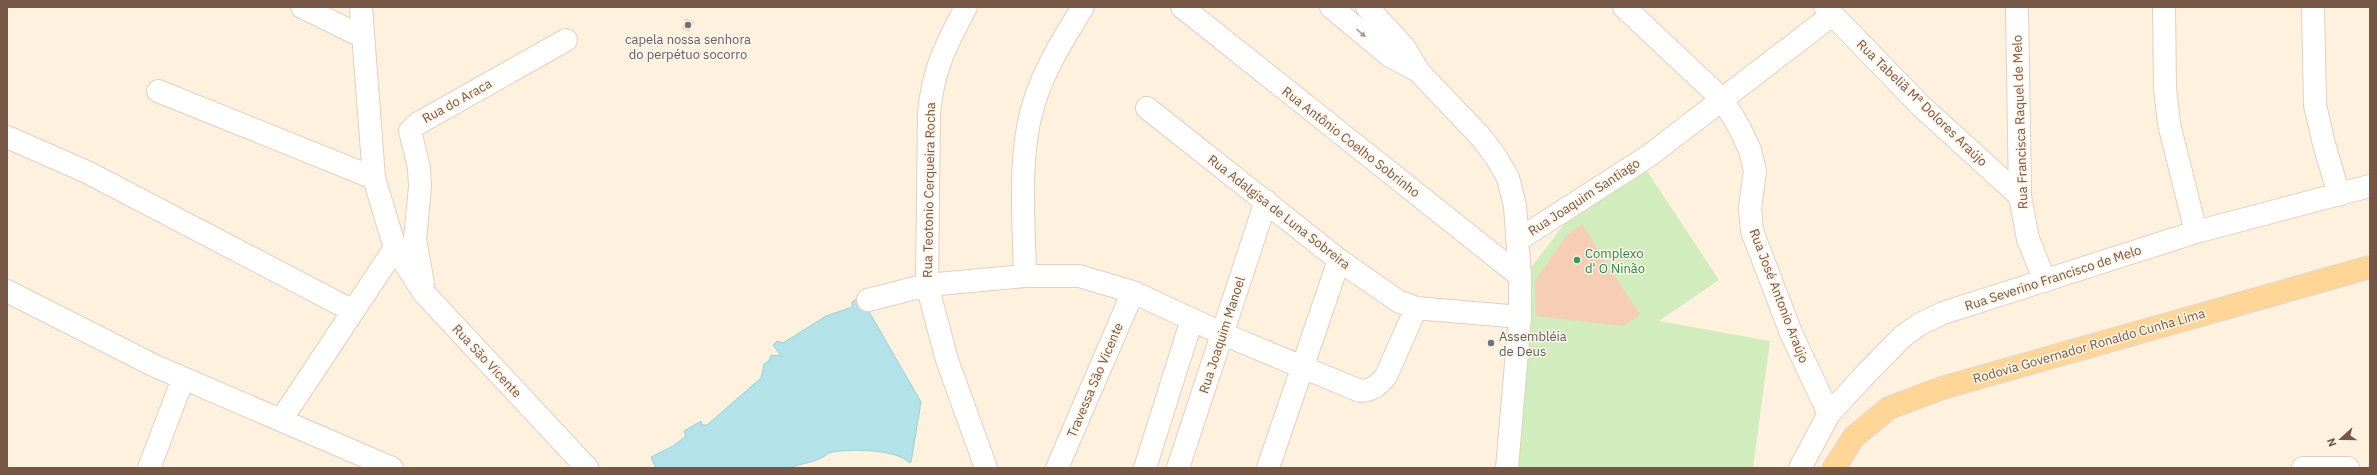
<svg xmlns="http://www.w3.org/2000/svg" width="2377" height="475" viewBox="0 0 2377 475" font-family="'IBM Plex Sans',sans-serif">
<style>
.green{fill:#d1ecbd}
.water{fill:#b3e2e9;stroke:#98d2db}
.building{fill:#f5ceb5}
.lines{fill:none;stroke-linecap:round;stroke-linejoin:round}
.minor-casing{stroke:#e5cfbe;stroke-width:24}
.major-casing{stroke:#ded6d2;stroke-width:24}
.minor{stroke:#fff;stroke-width:22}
.major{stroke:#ffd695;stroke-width:22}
.oneway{fill:#ad9a8f}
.worship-dot{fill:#6b7280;stroke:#fff5e7;stroke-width:1.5}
.leisure-dot{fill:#2e9e5b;stroke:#fff5e7;stroke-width:1.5}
.labels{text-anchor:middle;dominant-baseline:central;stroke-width:3;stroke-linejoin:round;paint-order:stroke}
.worship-label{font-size:13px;fill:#5b616d;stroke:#fff5e7}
.street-label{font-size:13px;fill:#765645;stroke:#fff5e7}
.leisure-label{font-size:13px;fill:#27864d;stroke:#fff5e7;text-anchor:start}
</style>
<rect width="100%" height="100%" fill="#fef2df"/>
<path class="green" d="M 1645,168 L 1719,280 L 1659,321 L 1770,341 L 1753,468 L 1509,468 L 1522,279 L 1565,223 Z"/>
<path class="water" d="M 860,296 L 921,402 L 911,462 L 909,463 C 899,449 845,448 829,453 C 826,455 822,458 819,459 C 810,463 799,464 789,468 L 656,468 L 651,457 L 673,446 L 686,436 L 684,431 L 701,421 L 702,425 L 707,425 L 761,378 L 764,364 L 769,361 L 771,355 L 781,356 L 773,345 L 777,341 L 783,343 L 826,316 L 852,307 L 852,302 Z"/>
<path class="building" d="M 686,18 L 694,22 L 689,32 L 682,28 Z
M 1582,224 L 1640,315 L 1623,326 L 1536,316 L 1535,281 L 1566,236 Z"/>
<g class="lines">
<g class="minor-casing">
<path id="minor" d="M 302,7 L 363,37
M 361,7 L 374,178 L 395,248 L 424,293 L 587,468
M 966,7 C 946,45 933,69 929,113 L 927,285 L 947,360 L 986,468
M 1182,7 L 1520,276
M 1331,7 L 1390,56 L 1418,71
M 1367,7 L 1404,47 L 1419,72 L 1480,136 L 1496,157 L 1508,178 L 1515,206 L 1520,276 L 1520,317 L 1507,468
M 1624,7 L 1723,100 L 1739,127 L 1750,150 L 1755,171 L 1750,208 L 1752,231 L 1791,333 L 1829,414
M 1825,7 L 1921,106 L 2020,196
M 2017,7 L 2020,196 L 2028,239 L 2045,281
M 2164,7 L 2165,88 L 2169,124 L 2196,232
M 2313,7 L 2315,105 L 2324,144 L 2339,195
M 158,91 L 374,178
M 1147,108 L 1339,260 L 1398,301 L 1416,308 L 1520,317
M 7,137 L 87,172 L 353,311
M 1518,240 L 1650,155 L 1832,15
M 1025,276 C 1024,226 1019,172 1029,122 C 1037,81 1061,42 1083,7
M 423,284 L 415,239 L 420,187 L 419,168 L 410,131 L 417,124 L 566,40
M 7,291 L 155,366 L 392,468
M 868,300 L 927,285 L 1025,276 L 1079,276 L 1133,292 L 1223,334 L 1360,391 C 1373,390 1378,386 1386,376 L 1416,308
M 281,420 L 395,248
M 149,468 L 183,379
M 1057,468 L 1133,292
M 1145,468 L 1192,319
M 1178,468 L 1266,201
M 1268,468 L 1339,260
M 1800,468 L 1829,414 L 1862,378 L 1902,337 L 1920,324 L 1943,313 L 2196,232 L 2370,186
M 2303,468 L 2348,468"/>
</g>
<g class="major-casing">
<path id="major" d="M 1834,468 L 1854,437 L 1889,408 L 1942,388 L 2370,267"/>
</g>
<use href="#minor" class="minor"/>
<use href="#major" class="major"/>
</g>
<defs><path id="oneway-solid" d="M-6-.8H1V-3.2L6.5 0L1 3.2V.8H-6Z"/></defs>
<use class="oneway" href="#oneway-solid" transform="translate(1361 33) rotate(41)"/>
<g class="worship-dot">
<circle cx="688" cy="25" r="4"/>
<circle cx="1491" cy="343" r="4"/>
</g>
<circle class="leisure-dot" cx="1577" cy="260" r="4"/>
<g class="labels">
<g class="worship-label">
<text x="688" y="39">capela nossa senhora<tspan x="688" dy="15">do perpétuo socorro</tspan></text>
<text x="1499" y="336" text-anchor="start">Assembléia<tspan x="1499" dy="15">de Deus</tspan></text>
</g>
<g class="street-label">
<text transform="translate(457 101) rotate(-29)">Rua do Araca</text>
<text transform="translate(1922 103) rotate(44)">Rua Tabeliã Mª Dolores Araújo</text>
<text transform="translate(2020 122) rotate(-92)">Rua Francisca Raquel de Melo</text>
<text transform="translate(1351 142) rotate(38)">Rua Antônio Coelho Sobrinho</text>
<text transform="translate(929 190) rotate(-89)">Rua Teotonio Cerqueira Rocha</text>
<text transform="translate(1584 197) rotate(-33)">Rua Joaquim Santiago</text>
<text transform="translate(1279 212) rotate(38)">Rua Adalgisa de Luna Sobreira</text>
<text transform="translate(2053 278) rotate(-18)">Rua Severino Francisco de Melo</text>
<text transform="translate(1779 296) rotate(69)">Rua José Antonio Araújo</text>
<text transform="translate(1222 335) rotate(-72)">Rua Joaquim Manoel</text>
<text transform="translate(2089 346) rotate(-16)">Rodovia Governador Ronaldo Cunha Lima</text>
<text transform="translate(487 361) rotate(47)">Rua São Vicente</text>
<text transform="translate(1095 380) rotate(-67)">Travessa São Vicente</text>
</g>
<g class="leisure-label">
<text x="1585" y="253">Complexo<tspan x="1585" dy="15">d' O Ninão</tspan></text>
</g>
</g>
<rect width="2377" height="475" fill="none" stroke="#765645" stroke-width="16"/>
<g transform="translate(2341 439) rotate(249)" stroke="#fff5e7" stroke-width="3" paint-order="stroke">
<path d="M0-3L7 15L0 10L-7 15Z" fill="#765645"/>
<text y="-6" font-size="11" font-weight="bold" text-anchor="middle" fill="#765645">N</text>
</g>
</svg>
